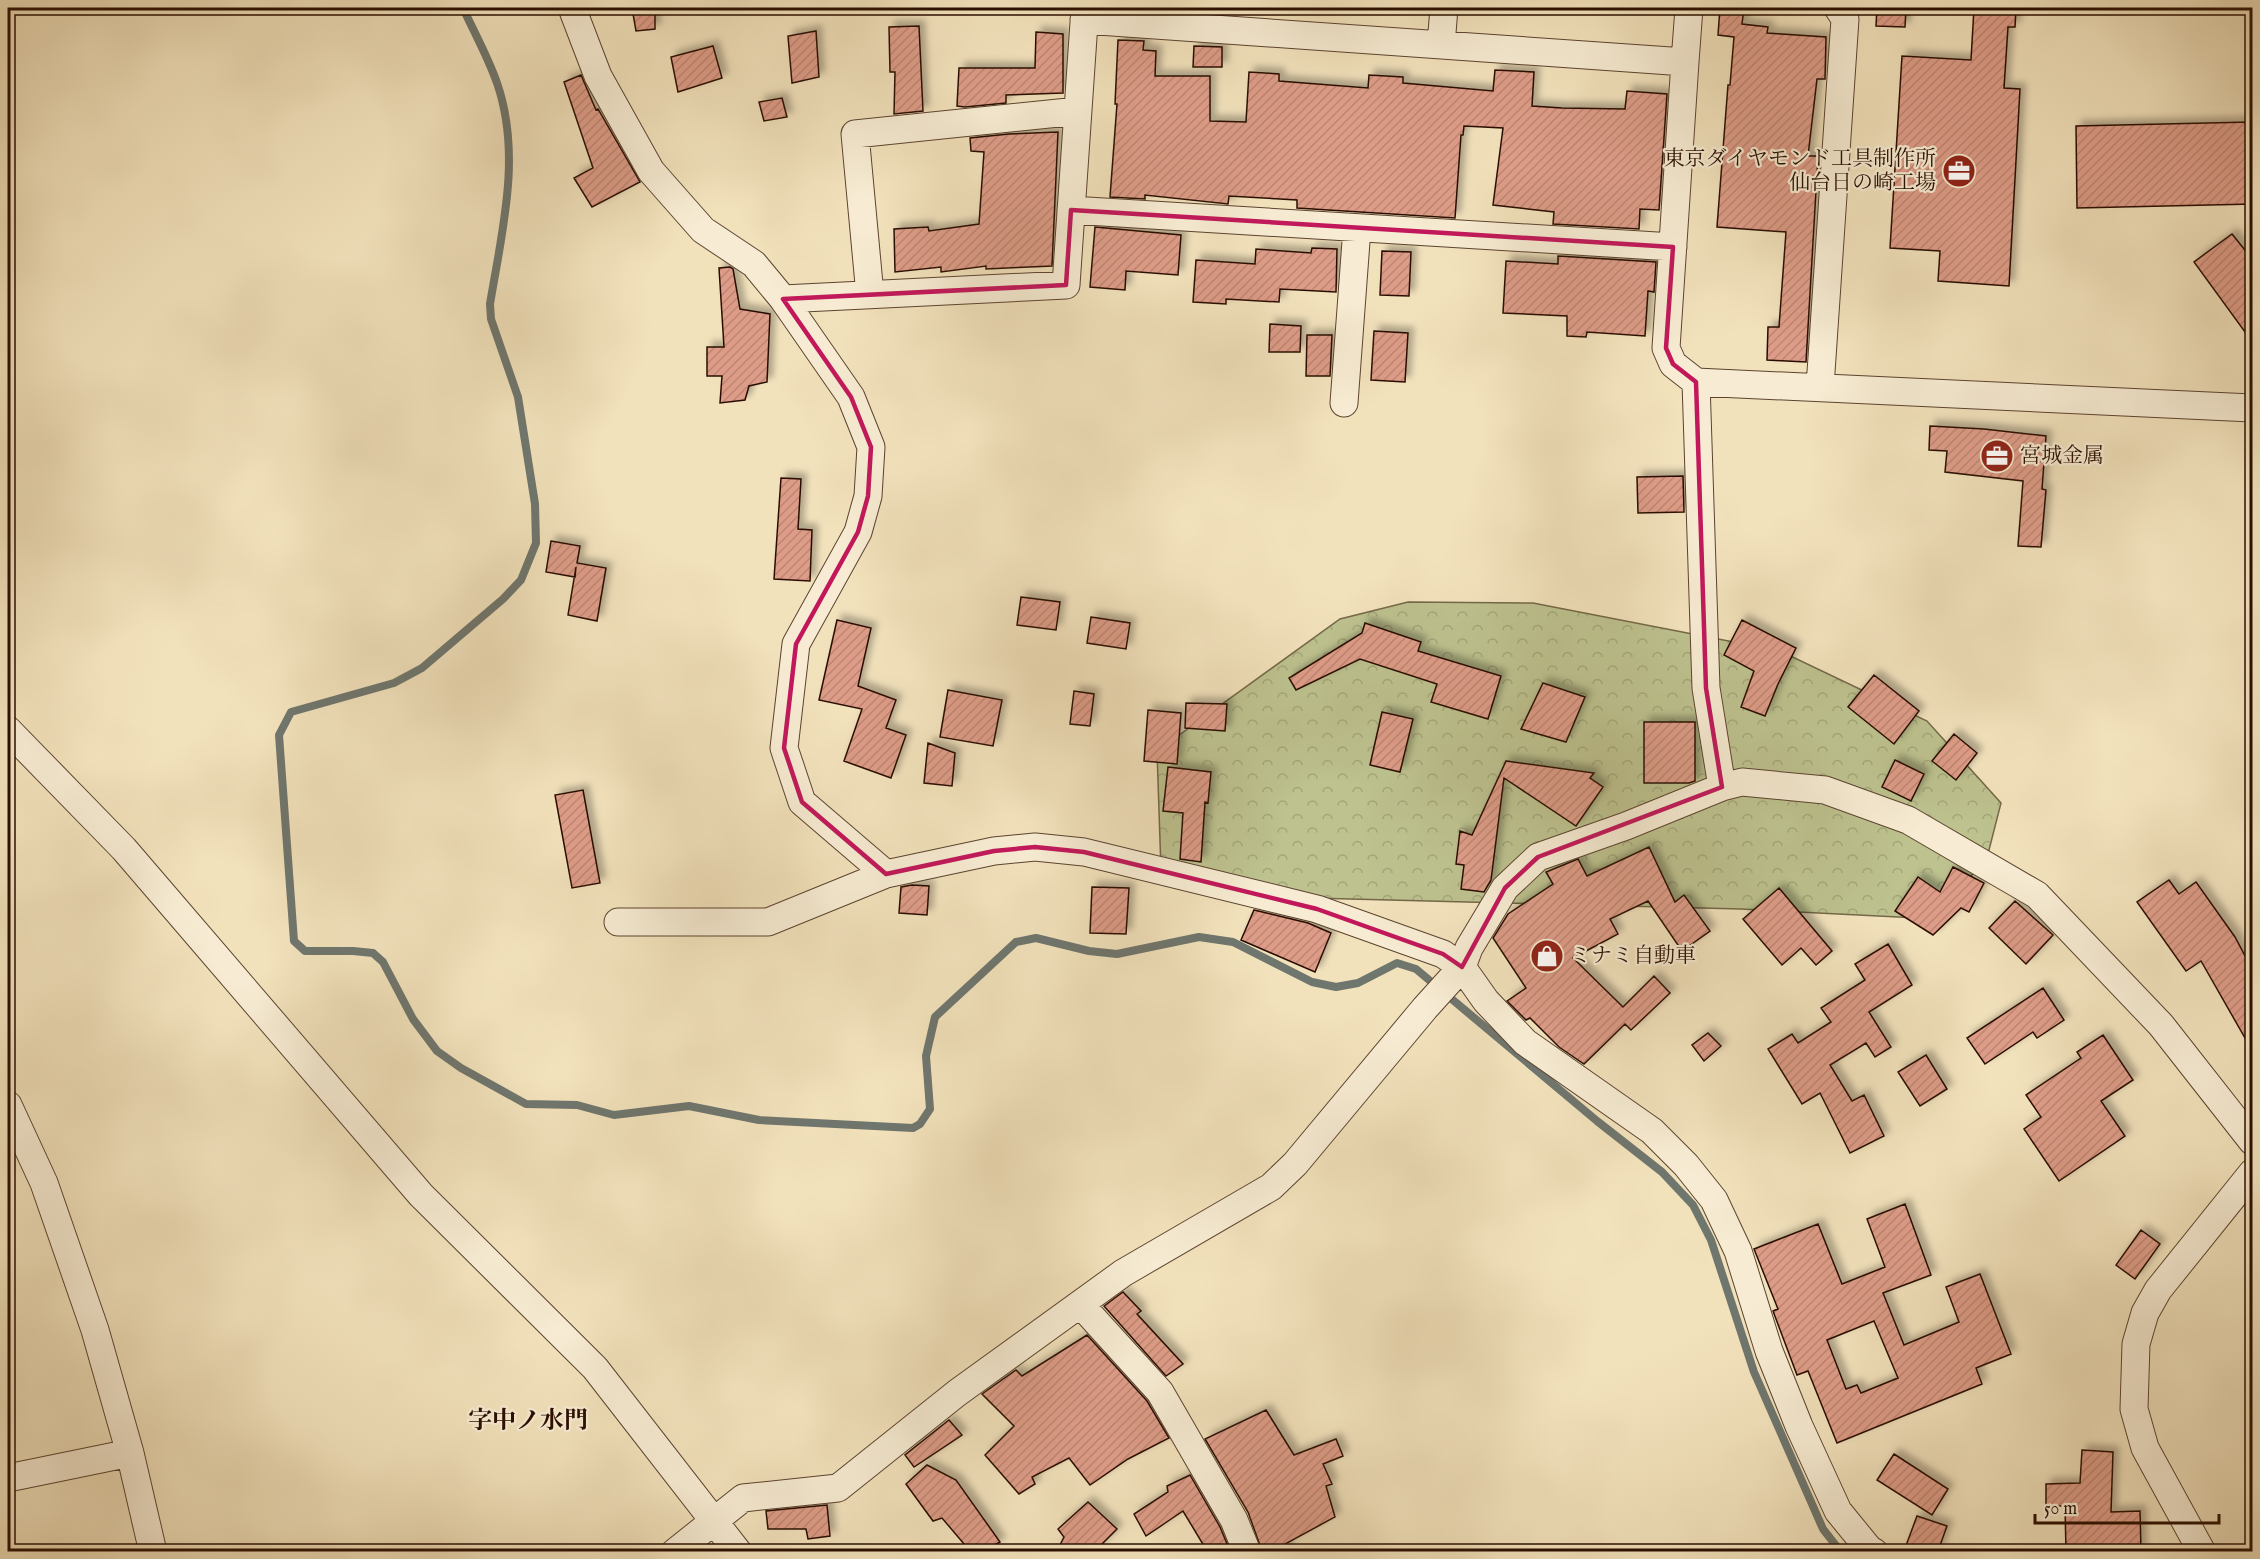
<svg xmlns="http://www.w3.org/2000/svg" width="2260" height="1559" viewBox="0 0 2260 1559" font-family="'IM FELL English','Noto Serif JP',serif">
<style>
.forest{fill:url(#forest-crowns);stroke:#746848;stroke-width:1.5}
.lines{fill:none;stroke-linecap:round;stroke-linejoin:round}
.stream{stroke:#6f766e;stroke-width:8}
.building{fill:url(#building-hatch);stroke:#2a0e00;stroke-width:1.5;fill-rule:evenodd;filter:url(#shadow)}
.minor-casing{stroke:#5c432f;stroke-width:29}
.minor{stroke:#f7ecd3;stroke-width:27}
.marked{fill:none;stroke:#c2185b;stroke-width:4.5;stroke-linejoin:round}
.labels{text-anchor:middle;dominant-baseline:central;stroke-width:4.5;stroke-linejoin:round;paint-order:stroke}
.poi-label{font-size:21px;fill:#2a0e00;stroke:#f7ecd3;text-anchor:start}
.quarter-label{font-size:24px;font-weight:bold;fill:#2a0e00;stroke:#f7ecd3}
</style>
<defs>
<pattern id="forest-crowns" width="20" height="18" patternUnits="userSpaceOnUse" patternTransform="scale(1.5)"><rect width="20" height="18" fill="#bdc28f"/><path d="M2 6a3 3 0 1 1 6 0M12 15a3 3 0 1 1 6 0" fill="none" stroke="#a3a67a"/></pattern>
<pattern id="building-hatch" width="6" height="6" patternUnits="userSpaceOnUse" patternTransform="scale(1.5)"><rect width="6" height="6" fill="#dd9c87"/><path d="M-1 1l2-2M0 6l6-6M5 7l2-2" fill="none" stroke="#be8573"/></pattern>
<filter id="shadow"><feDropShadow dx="5.5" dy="-5.5" stdDeviation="3" flood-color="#0004"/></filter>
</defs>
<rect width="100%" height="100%" fill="#f2e2bc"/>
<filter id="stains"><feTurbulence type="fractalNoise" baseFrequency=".00333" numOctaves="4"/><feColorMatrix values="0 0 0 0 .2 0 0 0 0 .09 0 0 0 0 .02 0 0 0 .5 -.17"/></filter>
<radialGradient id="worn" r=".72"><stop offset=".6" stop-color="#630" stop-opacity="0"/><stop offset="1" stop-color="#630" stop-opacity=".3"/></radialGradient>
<path class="forest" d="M 1408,602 L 1533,603 L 1780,651 L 1927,721 L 2001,803 L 1988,854 L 1938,919 L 1741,909 L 1311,898 L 1161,870 L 1157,751 L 1340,619 Z"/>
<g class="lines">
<path class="stream" d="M 463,8 C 474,32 488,57 497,83 C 522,155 502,231 490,304 L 491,319 L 518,397 L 535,504 L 536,543 L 521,580 L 503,599 L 422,668 L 394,683 L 291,712 L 279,735 L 294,941 L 305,951 L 353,951 L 373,953 L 383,962 L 413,1019 L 437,1051 L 461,1068 L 526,1104 L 577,1105 L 614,1115 L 689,1106 L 759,1120 L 913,1128 L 920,1124 L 930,1109 L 926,1056 L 935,1017 L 1016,942 L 1036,938 L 1089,951 L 1117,954 L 1199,937 L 1233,942 L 1312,982 L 1336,987 L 1358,983 L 1397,963 L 1416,969 L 1597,1121 L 1662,1172 L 1693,1205 L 1711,1240 L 1754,1372 L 1823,1529 L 1841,1552"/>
</g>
<path class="building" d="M 632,8 L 655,8 L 655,29 L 636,31 Z
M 1720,8 L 1744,8 L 1742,24 L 1768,27 L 1767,33 L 1826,37 L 1825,79 L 1817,79 L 1808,156 L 1818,156 L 1806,362 L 1767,360 L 1768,327 L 1779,327 L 1786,232 L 1717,227 L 1728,85 L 1730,85 L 1734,37 L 1718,35 Z
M 1877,8 L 1906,8 L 1905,27 L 1876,26 Z
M 1974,8 L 2016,8 L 2015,27 L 2008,27 L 2004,88 L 2020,89 L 2009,286 L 1938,281 L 1940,251 L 1890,248 L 1902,56 L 1971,60 Z
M 919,26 L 923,111 L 894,114 L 895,72 L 890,72 L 889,27 Z
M 816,31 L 819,77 L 792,83 L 788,36 Z
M 1036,32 L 1063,34 L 1063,93 L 1006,95 L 1006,103 L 965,107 L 957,106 L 959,68 L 1035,68 Z
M 1118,40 L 1144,41 L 1143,50 L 1156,51 L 1155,76 L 1210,76 L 1210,121 L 1246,122 L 1249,72 L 1279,74 L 1279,81 L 1368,88 L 1369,75 L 1403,77 L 1403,83 L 1493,91 L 1495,70 L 1534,72 L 1532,106 L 1562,108 L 1625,109 L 1627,91 L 1667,94 L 1659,210 L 1640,209 L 1639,229 L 1553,224 L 1554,212 L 1493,205 L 1503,128 L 1464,126 L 1463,135 L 1461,135 L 1455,218 L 1297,208 L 1297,200 L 1229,196 L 1228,204 L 1145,195 L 1145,199 L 1110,197 L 1117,104 L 1115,104 Z
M 713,46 L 722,78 L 678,92 L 671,57 Z
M 1194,46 L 1222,47 L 1222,67 L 1193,67 Z
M 581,75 L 596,110 L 598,109 L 640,182 L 592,207 L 574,178 L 593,168 L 564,82 Z
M 782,98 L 787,117 L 764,121 L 759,102 Z
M 2251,122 L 2253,204 L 2077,208 L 2076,126 Z
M 1058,132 L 1052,266 L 986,269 L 986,266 L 941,272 L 941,267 L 895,272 L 894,229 L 928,227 L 929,231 L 979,224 L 984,152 L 971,151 L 970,138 L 1009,134 Z
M 1095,227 L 1181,235 L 1178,275 L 1126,271 L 1125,290 L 1090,287 Z
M 2232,234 L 2253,260 L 2253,343 L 2194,262 Z
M 1312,248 L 1337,249 L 1336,292 L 1280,289 L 1279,302 L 1226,299 L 1226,304 L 1193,302 L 1196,260 L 1255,264 L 1256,249 L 1311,253 Z
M 1382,251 L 1411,252 L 1409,296 L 1380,295 Z
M 1558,256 L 1656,262 L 1654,292 L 1648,291 L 1645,336 L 1587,332 L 1586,337 L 1567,336 L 1567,316 L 1503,313 L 1506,261 L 1558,264 Z
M 730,267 L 733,269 L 740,309 L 770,314 L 767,382 L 749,386 L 745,400 L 720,403 L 722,376 L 707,376 L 707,347 L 724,347 L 719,268 Z
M 1270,324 L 1301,326 L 1300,352 L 1269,352 Z
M 1374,331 L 1408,333 L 1405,382 L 1371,380 Z
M 1307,335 L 1332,335 L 1330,376 L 1306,376 Z
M 1930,426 L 1984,429 L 2046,436 L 2042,489 L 2046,490 L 2041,547 L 2018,546 L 2023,481 L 1945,472 L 1947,451 L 1929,450 Z
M 1683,476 L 1684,512 L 1638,513 L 1637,477 Z
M 781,478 L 801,479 L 798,529 L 812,530 L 810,581 L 774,579 Z
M 551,541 L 580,546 L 577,563 L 606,568 L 597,621 L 568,615 L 576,567 L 575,577 L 546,572 Z
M 1021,597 L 1060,602 L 1056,630 L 1017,625 Z
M 1091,617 L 1130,623 L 1126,649 L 1087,643 Z
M 837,620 L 871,628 L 858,686 L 896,700 L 886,728 L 906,735 L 891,778 L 844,761 L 862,709 L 819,700 Z
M 1742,620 L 1796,648 L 1778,684 L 1765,716 L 1741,707 L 1754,671 L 1724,655 Z
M 1365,623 L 1421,642 L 1418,651 L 1501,676 L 1488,719 L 1431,702 L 1437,684 L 1360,659 L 1296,690 L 1289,678 L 1362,633 Z
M 1874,675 L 1919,711 L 1894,744 L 1848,707 Z
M 1543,683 L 1585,697 L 1566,742 L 1521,729 Z
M 948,690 L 1002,700 L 993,746 L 940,737 Z
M 1074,691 L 1094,694 L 1090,726 L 1070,724 Z
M 1186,703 L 1227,704 L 1225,731 L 1185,728 Z
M 1148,710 L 1181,713 L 1177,764 L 1144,761 Z
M 1382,712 L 1413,719 L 1400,772 L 1370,765 Z
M 1644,722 L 1695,722 L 1695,781 L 1689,783 L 1644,783 Z
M 1954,734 L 1977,753 L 1956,780 L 1932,761 Z
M 928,743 L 955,753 L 952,786 L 924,783 Z
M 1895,760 L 1924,774 L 1911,801 L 1882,787 Z
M 1506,761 L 1594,773 L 1590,778 L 1603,787 L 1576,826 L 1504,778 L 1491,880 L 1484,892 L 1461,889 L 1464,865 L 1456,864 L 1460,831 L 1472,835 Z
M 1168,767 L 1211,772 L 1208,803 L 1205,802 L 1201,862 L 1180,859 L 1183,813 L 1163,811 Z
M 583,790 L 600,883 L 572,888 L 555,795 Z
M 1649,847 L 1675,902 L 1684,895 L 1710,931 L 1682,951 L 1648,901 L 1610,919 L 1618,934 L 1573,958 L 1623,1007 L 1654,976 L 1670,993 L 1631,1030 L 1625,1024 L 1584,1064 L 1559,1047 L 1530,1018 L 1526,1020 L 1507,1001 L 1526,988 L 1493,938 L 1508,914 L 1553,884 L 1546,872 L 1578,859 L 1587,876 Z
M 1953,867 L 1984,883 L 1969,912 L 1961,908 L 1933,935 L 1895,911 L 1918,877 L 1940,892 Z
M 2169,880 L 2179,894 L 2196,882 L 2235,937 L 2253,971 L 2253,1052 L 2201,961 L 2186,971 L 2137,902 Z
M 912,885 L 929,886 L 927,915 L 899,913 L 901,887 Z
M 1092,887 L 1129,888 L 1126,934 L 1090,933 Z
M 1779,888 L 1832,951 L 1816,965 L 1801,948 L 1782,965 L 1743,919 Z
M 2015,901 L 2053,935 L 2026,964 L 1989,928 Z
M 1254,910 L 1308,923 L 1331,933 L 1315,972 L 1241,940 Z
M 1888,944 L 1912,985 L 1869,1012 L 1891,1047 L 1875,1057 L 1866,1043 L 1830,1065 L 1852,1101 L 1864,1095 L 1884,1136 L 1850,1153 L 1820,1093 L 1802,1104 L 1768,1049 L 1792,1034 L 1798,1043 L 1831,1022 L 1821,1008 L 1865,980 L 1855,964 Z
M 2043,988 L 2064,1020 L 2037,1038 L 2033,1032 L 1985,1064 L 1967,1038 Z
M 1708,1033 L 1721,1046 L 1704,1061 L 1692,1045 Z
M 2103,1035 L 2133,1080 L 2101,1101 L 2125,1136 L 2059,1181 L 2024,1129 L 2041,1117 L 2026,1095 L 2081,1058 L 2077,1052 Z
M 1926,1055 L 1947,1089 L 1920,1106 L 1898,1072 Z
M 1905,1204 L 1931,1275 L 1883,1293 L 1904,1345 L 1959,1322 L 1946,1287 L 1980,1274 L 2011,1354 L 1976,1368 L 1982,1384 L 1837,1443 L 1808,1371 L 1797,1375 L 1773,1311 L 1778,1309 L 1754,1249 L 1818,1224 L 1842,1284 L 1885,1267 L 1867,1219 ZM 1874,1321 L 1898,1378 L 1861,1393 L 1857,1385 L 1846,1389 L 1827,1340 Z
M 2141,1230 L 2160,1244 L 2135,1279 L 2116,1265 Z
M 1123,1292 L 1141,1311 L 1137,1314 L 1183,1364 L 1166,1376 L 1104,1306 Z
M 1087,1335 L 1147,1401 L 1169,1438 L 1128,1459 L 1090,1485 L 1069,1458 L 1032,1477 L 1035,1484 L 1019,1494 L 985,1455 L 1014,1426 L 982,1394 L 1016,1370 L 1022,1376 Z
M 1266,1410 L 1294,1455 L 1336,1439 L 1343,1456 L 1323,1464 L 1332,1484 L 1326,1486 L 1335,1517 L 1285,1544 L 1289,1551 L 1262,1551 L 1248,1512 L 1205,1439 Z
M 949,1420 L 962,1435 L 914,1467 L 905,1455 Z
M 2082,1450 L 2113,1452 L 2111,1512 L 2140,1511 L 2141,1551 L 2066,1551 L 2065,1506 L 2046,1506 L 2046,1484 L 2080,1483 Z
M 1894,1454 L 1948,1489 L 1932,1515 L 1877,1480 Z
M 927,1465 L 956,1480 L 1000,1542 L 985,1551 L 970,1551 L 942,1518 L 933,1521 L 906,1484 Z
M 1190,1475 L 1220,1527 L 1230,1551 L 1207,1551 L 1183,1511 L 1146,1536 L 1134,1514 L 1168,1492 L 1167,1486 Z
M 1088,1502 L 1117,1529 L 1095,1551 L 1057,1551 L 1064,1537 L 1058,1529 Z
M 827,1505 L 830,1536 L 808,1539 L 806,1529 L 768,1529 L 766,1511 Z
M 1917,1516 L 1947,1526 L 1938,1551 L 1904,1551 Z"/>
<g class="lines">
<g class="minor-casing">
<path id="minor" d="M 572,8 L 598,76 L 651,171 L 703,230 L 754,264 L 783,299 L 851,397 L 871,447 L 868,496 L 858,532 L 796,644 L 784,748 L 802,802 L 886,874
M 1084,20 L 1685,62 L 1666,348 L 1673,364 L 1696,382 L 2252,408
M 1441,45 L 1444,8
M 1685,62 L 1689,8
M 1071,210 L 1673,247
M 870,295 L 855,134 L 1078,111
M 783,299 L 1066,285 L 1085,8
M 1696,382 L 1706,688 L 1722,787
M 1820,387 L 1845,19 L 1838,8
M 1344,403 L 1357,228
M 8,730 L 124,849 L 421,1195 L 595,1368 L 738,1552
M 618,922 L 768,922 L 886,874 L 994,851 L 1035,847 L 1084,852 L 1317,909 L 1443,954 L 1462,967 L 1486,1001 L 1525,1042 L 1652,1131 L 1686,1165 L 1714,1200 L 1738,1251 L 1769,1351 L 1799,1426 L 1838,1511 L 1869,1549 L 1874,1552
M 8,1105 L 44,1183 L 95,1330 L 130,1453
M 1081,1305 L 1160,1392 L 1234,1520 L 1247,1552
M 8,1478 L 130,1453 L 153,1552
M 675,1552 L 743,1498 L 838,1488 L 957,1393 L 1123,1273 L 1271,1187 L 1295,1164 L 1425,1008 L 1462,967 L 1469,948 L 1505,888 L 1538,857 L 1626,826 L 1722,787 L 1742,782 L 1825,790 L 1908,820 L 2037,895 L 2161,1025 L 2252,1141
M 2202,1552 L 2145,1448 L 2134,1409 L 2136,1344 L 2145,1313 L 2158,1290 L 2252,1173"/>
</g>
<use href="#minor" class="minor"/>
</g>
<path class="marked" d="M 1071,210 L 1673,247 L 1666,348 L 1673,364 L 1696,382 L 1706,688 L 1722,787 L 1538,857 L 1505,888 L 1462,967 L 1443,954 L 1317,909 L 1084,852 L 1035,847 L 994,851 L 886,874 L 802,802 L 784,748 L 796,644 L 858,532 L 868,496 L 871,447 L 851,397 L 783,299 L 1066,285 Z"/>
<defs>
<g id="office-disc" transform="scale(1.725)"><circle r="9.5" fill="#8f2418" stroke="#f7ecd3"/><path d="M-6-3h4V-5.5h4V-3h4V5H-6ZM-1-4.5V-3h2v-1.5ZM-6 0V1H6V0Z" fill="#fff"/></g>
<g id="shop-disc" transform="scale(1.725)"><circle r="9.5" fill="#8f2418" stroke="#f7ecd3"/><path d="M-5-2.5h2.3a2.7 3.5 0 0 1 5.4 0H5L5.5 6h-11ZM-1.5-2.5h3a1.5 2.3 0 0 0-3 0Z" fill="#fff"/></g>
</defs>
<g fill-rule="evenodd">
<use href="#office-disc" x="1959" y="171"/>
<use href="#office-disc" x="1997" y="456"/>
<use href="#shop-disc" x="1547" y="956"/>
</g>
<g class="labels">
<g class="poi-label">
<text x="1936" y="159" text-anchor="end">東京ダイヤモンド工具制作所<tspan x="1936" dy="24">仙台日の崎工場</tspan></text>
<text x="2020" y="456">宮城金属</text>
<text x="1570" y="956">ミナミ自動車</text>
</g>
<g class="quarter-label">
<text x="528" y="1421">字中ノ水門</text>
</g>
</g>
<rect width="2260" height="1559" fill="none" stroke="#f2e2bc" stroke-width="30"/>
<rect x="9" y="9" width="2242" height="1541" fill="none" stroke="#2a0e00" stroke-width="3"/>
<rect x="15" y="15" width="2230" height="1529" fill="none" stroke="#2a0e00" stroke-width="1.5"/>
<path d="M2035 1514v9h184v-9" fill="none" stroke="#2a0e00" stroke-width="3"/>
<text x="2044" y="1514" font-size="18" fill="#2a0e00" stroke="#f7ecd3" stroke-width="4.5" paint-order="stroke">50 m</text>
<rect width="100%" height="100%" filter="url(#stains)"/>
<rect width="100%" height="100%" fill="url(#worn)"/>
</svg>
